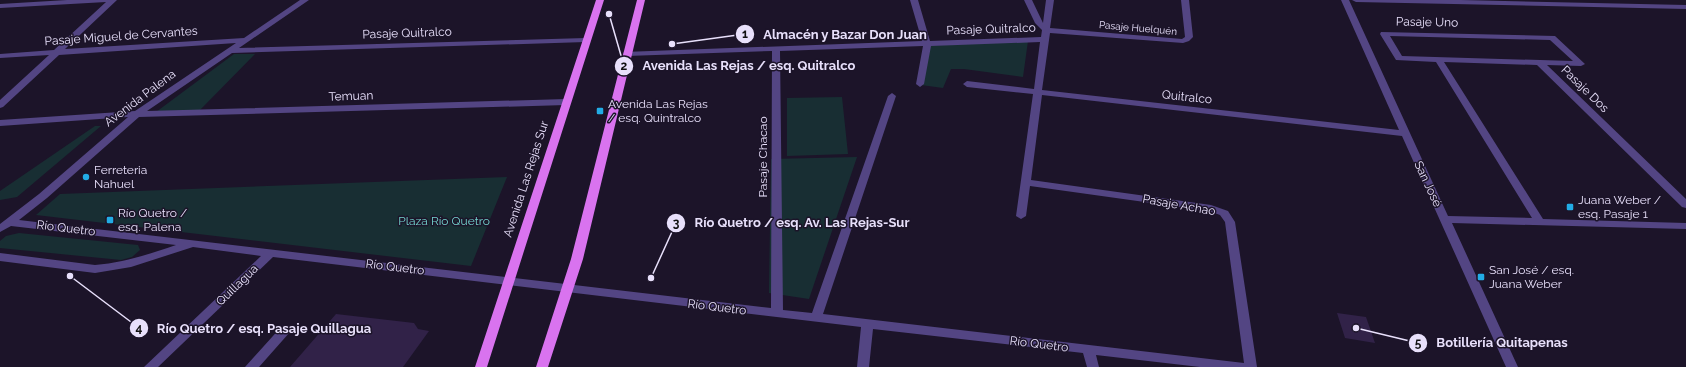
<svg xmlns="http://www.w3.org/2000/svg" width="1686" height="367" viewBox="0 0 1686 367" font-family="Raleway,sans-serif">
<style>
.green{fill:#182e33}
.building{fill:#312248}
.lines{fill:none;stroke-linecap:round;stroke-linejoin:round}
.minor{fill:#534583;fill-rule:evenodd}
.major{fill:#d973ef;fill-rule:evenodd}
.poi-dot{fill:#22ace6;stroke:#1c1429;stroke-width:1.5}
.labels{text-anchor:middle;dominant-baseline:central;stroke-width:3;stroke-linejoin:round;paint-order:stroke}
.far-street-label{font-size:10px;fill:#e8e0fb;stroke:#1c1429}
.street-label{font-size:12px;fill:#e8e0fb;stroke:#1c1429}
.poi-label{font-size:12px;fill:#e8e0fb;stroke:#1c1429;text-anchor:start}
.park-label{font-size:12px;fill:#73d5cf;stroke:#1c1429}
.leader{fill:none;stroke:#e8e0fb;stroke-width:1.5}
.callout-dot{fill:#e8e0fb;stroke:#1c1429;stroke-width:1.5}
.mark-label{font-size:12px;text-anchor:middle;font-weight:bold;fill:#111}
.callout-label{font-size:13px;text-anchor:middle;font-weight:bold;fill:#e8e0fb;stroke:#1c1429;stroke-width:3;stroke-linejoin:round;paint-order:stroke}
</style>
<rect width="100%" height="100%" fill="#1c1429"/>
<path class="green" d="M 1028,41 L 1023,77 L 964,69 L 951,69 L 943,88 L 921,85 L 923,46 Z
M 234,54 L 255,54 L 199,111 L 156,112 Z
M 842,97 L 848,154 L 787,156 L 787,98 Z
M 95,126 L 101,126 L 17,197 L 0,200 L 0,191 Z
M 857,157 L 809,299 L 769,293 L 771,159 Z
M 507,177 L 471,266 L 36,215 L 60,194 Z
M 19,233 L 138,245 L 140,250 L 132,257 L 121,260 L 0,248 L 0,241 L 6,236 Z"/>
<path class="building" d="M 1337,313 L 1366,317 L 1375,343 L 1345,338 Z
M 336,314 L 414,323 L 418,329 L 429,331 L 403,367 L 290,367 Z"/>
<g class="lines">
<path class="minor" d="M 67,0 L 117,0 L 65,49 L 244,38 L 300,0 L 309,0 L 239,48 L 586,38 L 590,40 L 586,42 L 232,53 L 147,111 L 566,99 L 570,102 L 566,105 L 139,117 L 47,198 L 19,220 L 771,308 L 772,51 L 627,56 L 623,54 L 624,52 L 922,41 L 910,0 L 918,0 L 930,41 L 1041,37 L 1042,30 L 1035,23 L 1024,0 L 1032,0 L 1043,23 L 1046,0 L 1054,0 L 1050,28 L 1182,39 L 1185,37 L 1181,0 L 1189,0 L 1193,37 L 1189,41 L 1183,43 L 1050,33 L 1042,90 L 1399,130 L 1341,0 L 1349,0 L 1448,216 L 1532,218 L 1436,62 L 1396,60 L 1380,34 L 1381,32 L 1555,36 L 1585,64 L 1581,66 L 1547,65 L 1686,199 L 1686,208 L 1682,207 L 1537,65 L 1444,62 L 1543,219 L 1686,223 L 1686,229 L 1452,223 L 1518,367 L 1506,367 L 1402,136 L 1042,95 L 1031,180 L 1211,205 L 1228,211 L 1235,222 L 1257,367 L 1200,367 L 1096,355 L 1099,367 L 1087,367 L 1083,353 L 873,329 L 869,367 L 857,367 L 861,327 L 273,257 L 158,367 L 144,367 L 261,256 L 193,247 L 131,267 L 95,273 L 0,261 L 0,253 L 95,265 C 123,263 149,254 176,245 L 11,226 L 0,232 L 0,224 L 39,194 L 128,117 L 0,126 L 0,120 L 135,111 L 236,43 L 59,55 L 3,107 L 0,108 L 0,100 L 49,55 L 0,58 L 0,54 L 54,50 L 106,2 L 0,8 L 0,4 ZM 1390,36 L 1550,40 L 1573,61 L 1402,56 ZM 1040,42 L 1034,89 L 967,81 L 963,84 L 967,87 L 1033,94 L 1016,216 L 1021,219 L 1026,216 L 1030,186 L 1209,211 L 1220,215 L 1225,222 L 1244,363 L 823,314 L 896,96 L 892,93 L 888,96 L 812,313 L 783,310 L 780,51 L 923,46 L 916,84 L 920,87 L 924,84 L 931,46 Z
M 1352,0 L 1461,0 L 1686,5 L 1686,9 L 1356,2 Z
M 286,325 L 290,326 L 292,329 L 290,332 L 259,367 L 245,367 L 282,326 Z"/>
<path class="major" d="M 596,0 L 604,0 L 487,367 L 475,367 Z
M 637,0 L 645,0 L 583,259 L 548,367 L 536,367 L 571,259 Z"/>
</g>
<g class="poi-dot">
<rect x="596" y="107" width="8" height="8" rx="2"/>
<circle cx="86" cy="177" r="4"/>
<rect x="1566" y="203" width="8" height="8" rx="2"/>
<rect x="106" y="216" width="8" height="8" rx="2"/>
<rect x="1477" y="273" width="8" height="8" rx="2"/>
</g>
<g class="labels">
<g class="far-street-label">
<text transform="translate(1138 28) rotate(5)">Pasaje Huelquén</text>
</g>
<g class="street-label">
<text transform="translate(1427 22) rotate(1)">Pasaje Uno</text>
<text transform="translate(991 29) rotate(-2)">Pasaje Quitralco</text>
<text transform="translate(407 33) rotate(-2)">Pasaje Quitralco</text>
<text transform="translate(121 36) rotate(-4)">Pasaje Miguel de Cervantes</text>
<text transform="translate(1585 89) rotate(44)">Pasaje Dos</text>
<text transform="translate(351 96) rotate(-2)">Temuan</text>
<text transform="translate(1187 97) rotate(6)">Quitralco</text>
<text transform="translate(140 98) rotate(-37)">Avenida Palena</text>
<text transform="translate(763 157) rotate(-90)">Pasaje Chacao</text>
<text transform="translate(526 179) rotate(-72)">Avenida Las Rejas Sur</text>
<text transform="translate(1428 184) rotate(65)">San José</text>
<text transform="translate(1179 205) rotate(10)">Pasaje Achao</text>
<text transform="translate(66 228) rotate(7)">Río Quetro</text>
<text transform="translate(395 267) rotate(7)">Río Quetro</text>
<text transform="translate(237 285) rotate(-44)">Quillagua</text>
<text transform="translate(717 307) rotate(7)">Río Quetro</text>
<text transform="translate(1039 344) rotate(7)">Río Quetro</text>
</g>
<g class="poi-label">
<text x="608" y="104">Avenida Las Rejas<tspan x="608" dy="14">/ esq. Quintralco</tspan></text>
<text x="94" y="170">Ferreteria<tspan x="94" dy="14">Nahuel</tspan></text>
<text x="1578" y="200">Juana Weber /<tspan x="1578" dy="14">esq. Pasaje 1</tspan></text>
<text x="118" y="213">Río Quetro /<tspan x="118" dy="14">esq. Palena</tspan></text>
<text x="1489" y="270">San José / esq.<tspan x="1489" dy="14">Juana Weber</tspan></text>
</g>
<g class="park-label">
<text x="444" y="221">Plaza Río Quetro</text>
</g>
</g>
<path class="leader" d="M672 44L745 34M609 14L624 66M651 278L676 223M70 276L139 328M1356 328L1418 343"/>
<g class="callout-dot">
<circle cx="672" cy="44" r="4"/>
<circle cx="609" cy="14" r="4"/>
<circle cx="651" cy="278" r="4"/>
<circle cx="70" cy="276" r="4"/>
<circle cx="1356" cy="328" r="4"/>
<circle cx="745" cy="34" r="10"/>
<circle cx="624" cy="66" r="10"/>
<circle cx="676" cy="223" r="10"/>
<circle cx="139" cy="328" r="10"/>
<circle cx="1418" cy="343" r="10"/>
</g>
<g class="mark-label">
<text x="745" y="38">1</text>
<text x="624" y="70">2</text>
<text x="676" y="227">3</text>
<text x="139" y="332">4</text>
<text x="1418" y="347">5</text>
</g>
<g class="callout-label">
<text x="845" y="39">Almacén y Bazar Don Juan</text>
<text x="749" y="70">Avenida Las Rejas / esq. Quitralco</text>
<text x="802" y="227">Río Quetro / esq. Av. Las Rejas-Sur</text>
<text x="264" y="333">Río Quetro / esq. Pasaje Quillagua</text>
<text x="1502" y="347">Botillería Quitapenas</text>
</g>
</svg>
